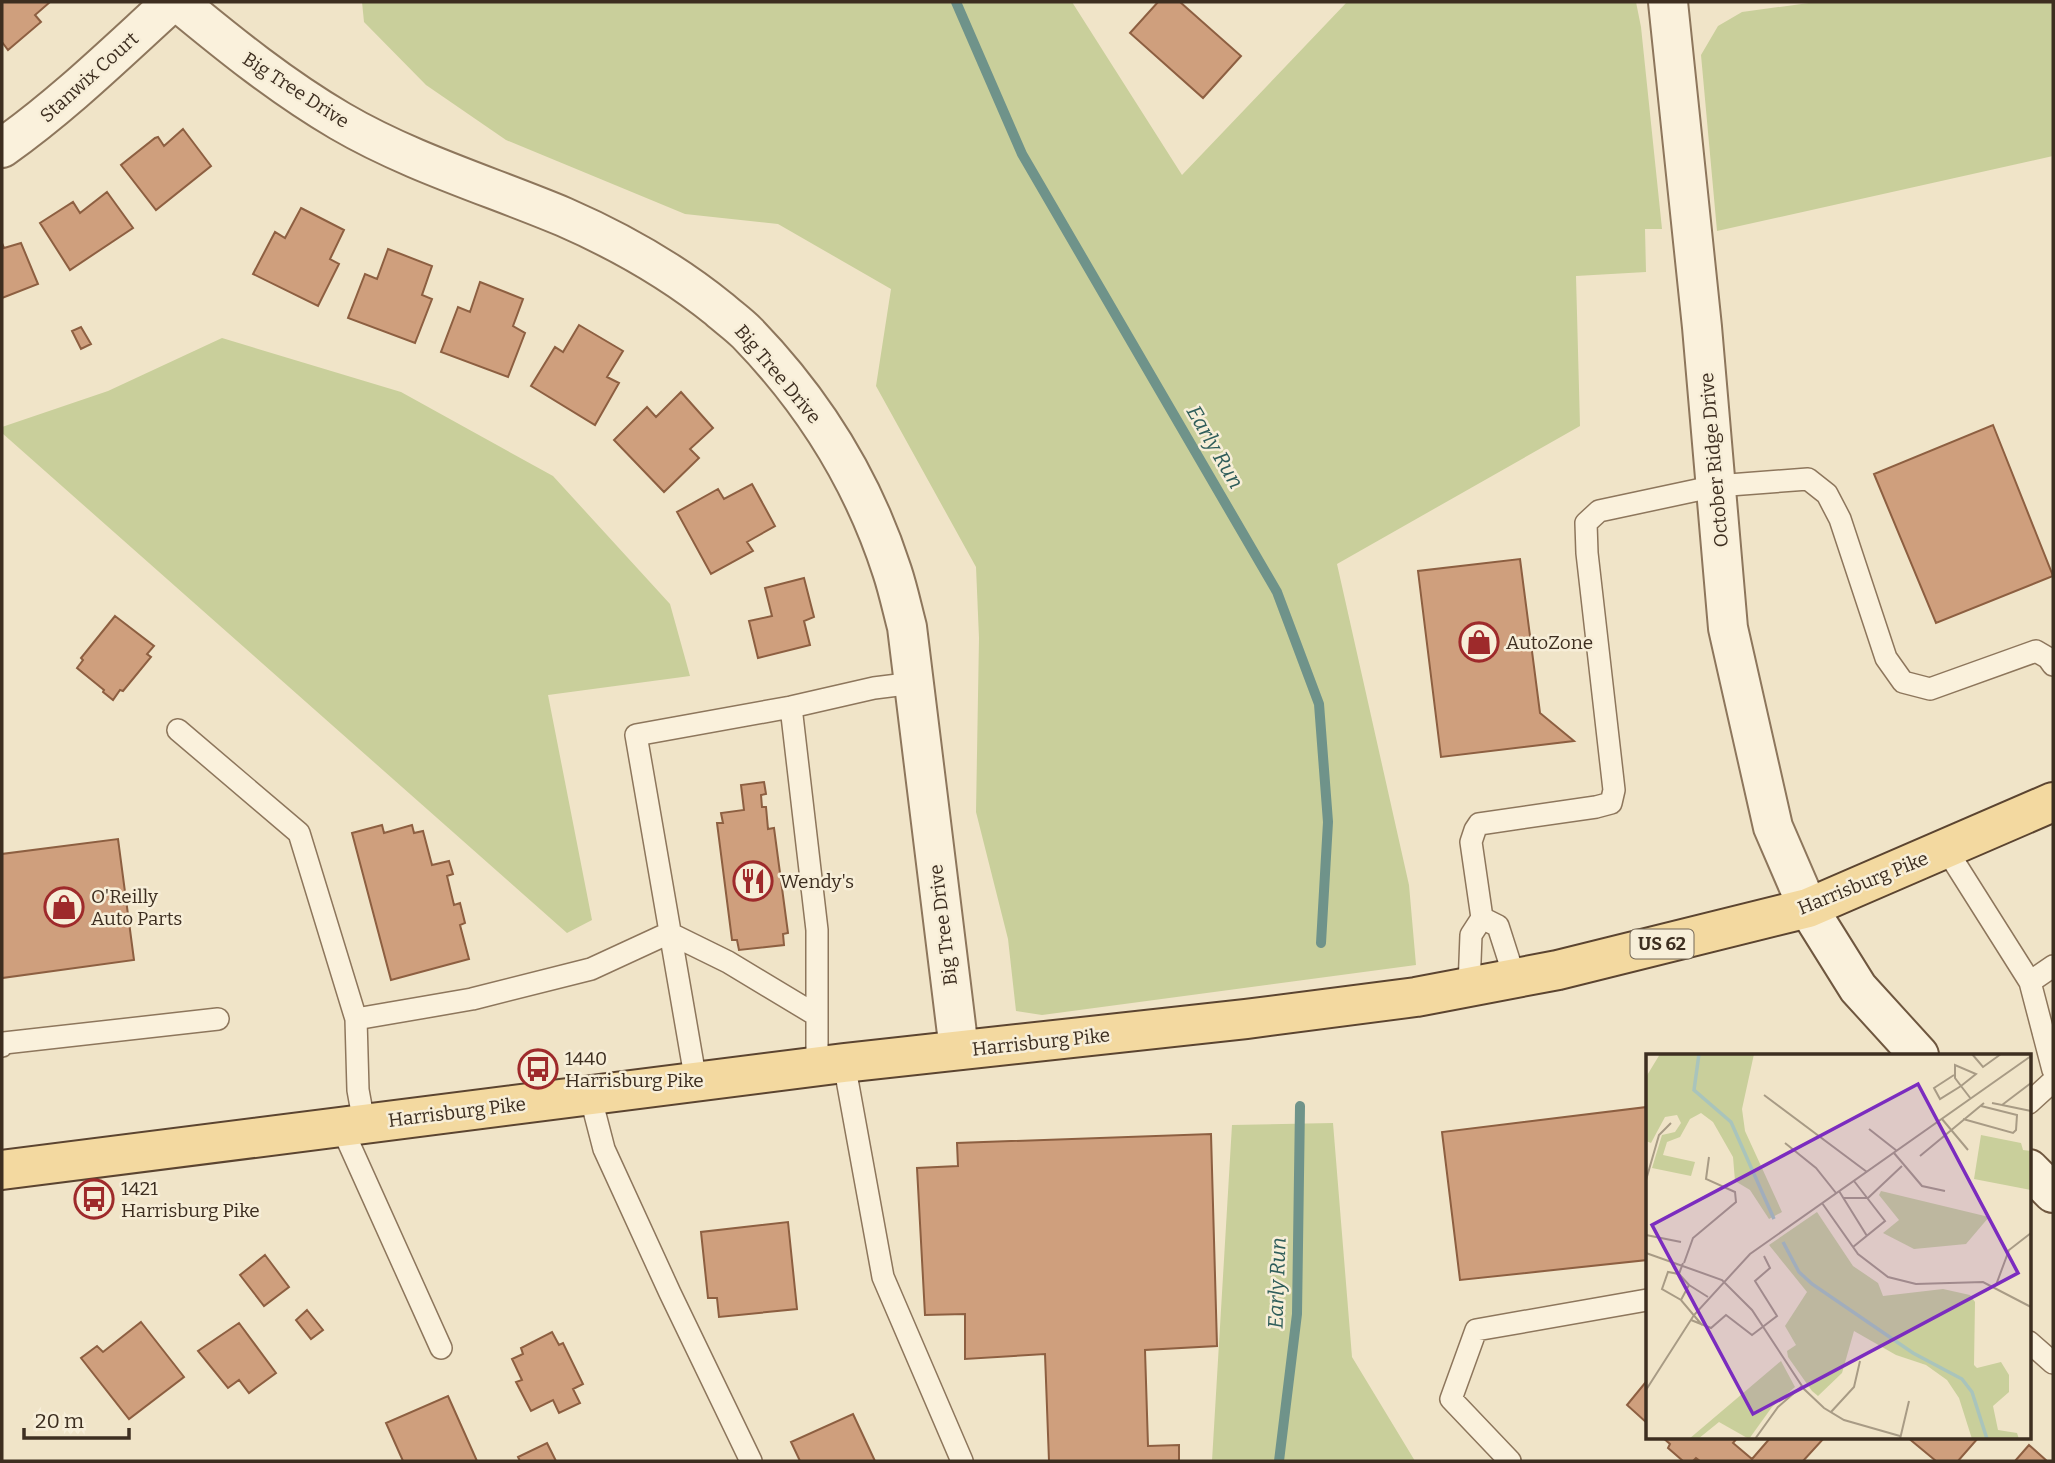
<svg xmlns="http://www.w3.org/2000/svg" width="2055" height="1463" viewBox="0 0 2055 1463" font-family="Bitter,serif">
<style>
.green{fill:#c9cf9b}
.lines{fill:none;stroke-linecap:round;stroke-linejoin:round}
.stream{stroke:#6f938a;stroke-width:10}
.building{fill:#cf9f7d;stroke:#8d5f41;stroke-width:2}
.lane-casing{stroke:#8d765c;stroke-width:24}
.street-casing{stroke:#8d765c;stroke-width:42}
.secondary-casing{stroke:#6f573f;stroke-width:42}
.primary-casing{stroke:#5b4430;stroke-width:42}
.lane{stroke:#faf1dc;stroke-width:21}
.street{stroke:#faf1dc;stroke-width:38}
.secondary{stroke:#faf1dc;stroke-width:38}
.primary{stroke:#f3d9a0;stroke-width:38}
.labels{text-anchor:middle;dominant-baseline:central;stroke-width:5;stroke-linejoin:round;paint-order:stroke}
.shield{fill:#f7eed8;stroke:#756857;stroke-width:2}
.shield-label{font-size:18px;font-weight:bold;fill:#3d2e20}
.street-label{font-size:19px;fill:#3d2e20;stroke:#f7eed8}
.poi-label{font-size:19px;fill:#3d2e20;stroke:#f7eed8;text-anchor:start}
.water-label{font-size:21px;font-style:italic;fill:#2f5d5a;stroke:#f7eed8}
.inset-river{fill:none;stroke:#a9c4bc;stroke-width:3.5}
.inset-road{fill:none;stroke:#a89b85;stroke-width:2}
.view{fill:#7b2cbf;fill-opacity:0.15;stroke:#7b2cbf;stroke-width:3.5}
.inset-edge{fill:none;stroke:#3d2e20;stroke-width:3.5}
</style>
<rect width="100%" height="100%" fill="#f0e4c8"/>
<path class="green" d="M 362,2 L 1072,2 L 1182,175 L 1347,2 L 1636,2 L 1641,27 L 1662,229 L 1645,229 L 1646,272 L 1576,276 L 1580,426 L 1337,564 L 1409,885 L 1416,965 L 1042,1015 L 1016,1011 L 1008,939 L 976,812 L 979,638 L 976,567 L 876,386 L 891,289 L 778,224 L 685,214 L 506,140 L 426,85 L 364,22 Z
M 1816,2 L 2053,2 L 2053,156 L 1717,231 L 1701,55 L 1718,26 L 1742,12 Z
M 222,338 L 401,392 L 553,476 L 670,604 L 690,676 L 548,695 L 592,920 L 567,933 L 2,433 L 2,427 L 108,391 Z
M 1333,1123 L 1352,1357 L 1415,1461 L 1212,1461 L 1232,1125 Z"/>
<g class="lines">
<path class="stream" d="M 956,2 L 1022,154 L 1277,592 L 1319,704 L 1328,822 L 1321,943
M 1279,1461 L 1297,1314 L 1300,1106"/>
</g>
<path class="building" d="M 2,2 L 50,2 L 35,15 L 41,22 L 8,50 L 2,42 Z
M 1158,2 L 1180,2 L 1241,56 L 1203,98 L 1130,33 Z
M 183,129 L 211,166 L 156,210 L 121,165 L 155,138 L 158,137 L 164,146 Z
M 107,192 L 133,228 L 70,270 L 40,223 L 73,202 L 80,213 Z
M 301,208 L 344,230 L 330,259 L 339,264 L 318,306 L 253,274 L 275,232 L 285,238 Z
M 2,243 L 4,248 L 21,243 L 38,284 L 2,298 Z
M 388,249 L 432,266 L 422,295 L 432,299 L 415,343 L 348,318 L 365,274 L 377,279 Z
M 480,282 L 523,299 L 513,326 L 525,333 L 508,377 L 441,352 L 458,307 L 470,312 Z
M 579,325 L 623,351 L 607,377 L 619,383 L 595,425 L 531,386 L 555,347 L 563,352 Z
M 81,327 L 91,344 L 81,349 L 72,331 Z
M 681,392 L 713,428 L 690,449 L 699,458 L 664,492 L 614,440 L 647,407 L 656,417 Z
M 1993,425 L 2053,576 L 1936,623 L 1874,474 Z
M 752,484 L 775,526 L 747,542 L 753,551 L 711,574 L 677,512 L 718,489 L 724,499 Z
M 1520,559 L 1540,713 L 1574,741 L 1441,757 L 1418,571 Z
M 804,578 L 814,617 L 804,621 L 810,645 L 758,658 L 749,621 L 772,616 L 765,588 Z
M 115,616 L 154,646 L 147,654 L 151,657 L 123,691 L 120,690 L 113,700 L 103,692 L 104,690 L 77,668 L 83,660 L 81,658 Z
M 764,782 L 766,794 L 761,795 L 762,807 L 766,807 L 768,829 L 774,828 L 788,933 L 783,934 L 784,945 L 739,950 L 737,940 L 732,940 L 717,823 L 723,823 L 721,813 L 744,810 L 741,785 Z
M 382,825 L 384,833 L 412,825 L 414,833 L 423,831 L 432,865 L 449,861 L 453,874 L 447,876 L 454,905 L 460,903 L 465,923 L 460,925 L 469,959 L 391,980 L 352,833 Z
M 118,839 L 134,960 L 2,978 L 2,854 Z
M 1647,1107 L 1647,1260 L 1460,1280 L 1442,1132 Z
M 1211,1134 L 1217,1346 L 1145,1350 L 1148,1446 L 1179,1445 L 1179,1461 L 1049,1461 L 1045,1354 L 965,1359 L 965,1314 L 925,1315 L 917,1168 L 958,1166 L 957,1143 Z
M 788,1222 L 797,1309 L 719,1317 L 717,1298 L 708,1298 L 701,1232 Z
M 265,1255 L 289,1287 L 264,1306 L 240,1275 Z
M 307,1310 L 323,1330 L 311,1339 L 296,1320 Z
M 141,1322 L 184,1377 L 129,1419 L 81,1358 L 97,1346 L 103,1352 Z
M 239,1323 L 276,1373 L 249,1393 L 239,1380 L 228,1388 L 198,1351 Z
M 552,1332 L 559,1345 L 563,1343 L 583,1384 L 573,1389 L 580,1403 L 559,1413 L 553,1400 L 531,1411 L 516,1382 L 522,1380 L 512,1359 L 523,1354 L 521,1348 Z
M 1645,1383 L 1647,1385 L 1647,1423 L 1627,1405 Z
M 448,1396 L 477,1461 L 403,1461 L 386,1423 Z
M 853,1414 L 875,1461 L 800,1461 L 791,1442 Z
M 1662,1437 L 1738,1437 L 1733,1443 L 1752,1459 L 1771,1437 L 1825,1437 L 1803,1461 L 1700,1461 L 1696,1458 L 1693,1461 L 1683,1461 L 1668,1448 L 1670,1444 Z
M 1907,1437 L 1979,1437 L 1958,1461 L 1936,1461 Z
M 547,1443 L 556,1461 L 520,1461 L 518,1457 Z
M 2029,1445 L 2047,1461 L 2015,1461 Z"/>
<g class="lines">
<g class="lane-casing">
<path id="lane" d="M 791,707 L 817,930 L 817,1067
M 178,730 L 299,833 L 356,1019 L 358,1090 L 364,1123
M 1946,849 L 2030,982
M 1482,918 L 1471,842 L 1475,830 L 1479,824 L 1596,807 L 1611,803 L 1614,790 L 1587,553 L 1586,523 L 1599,511 L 1716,486 L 1808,479 L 1827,494 L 1840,519 L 1886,658 L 1903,682 L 1930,689 L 2036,651 L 2048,658 L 2053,665
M 669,933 L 728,962 L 816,1015
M 2053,966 L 2030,982 L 2053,1070
M 1469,987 L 1471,935 L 1482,918 L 1498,926 L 1515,979
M 356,1019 L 472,999 L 591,969 L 669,933
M 2,1046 L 4,1043 L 218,1019
M 844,1063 L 883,1277 L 962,1461
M 696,1082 L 636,735 L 791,707 L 874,688 L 914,683
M 590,1095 L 604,1149 L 670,1293 L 751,1461
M 2029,1103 L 2053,1081
M 341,1126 L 441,1348
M 2029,1342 L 2053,1363
M 1510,1461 L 1451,1399 L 1476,1330 L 1647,1300"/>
</g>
<g class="street-casing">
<path id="street" d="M 178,2 C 230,45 282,87 340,121 C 410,162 490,186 564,217 C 619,241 672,271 719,309 C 728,317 738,324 747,333 C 812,400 863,481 892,571 C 898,589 902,608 907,627 L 959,1050
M 1668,2 L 1702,327 L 1728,628 L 1773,827 L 1808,908
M 2,148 C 63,105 117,52 172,2"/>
</g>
<g class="secondary-casing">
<path id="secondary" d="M 1808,908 L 1858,988 L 1919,1055
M 2029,1169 L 2053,1193"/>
</g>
<g class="primary-casing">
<path id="primary" d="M 2,1170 L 844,1063 L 1246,1019 L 1416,997 L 1558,970 L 1808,908 L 2053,802"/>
</g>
<use href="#lane" class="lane"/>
<use href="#street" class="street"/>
<use href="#secondary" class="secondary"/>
<use href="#primary" class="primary"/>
</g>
<defs>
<g id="shop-ring" transform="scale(2.0125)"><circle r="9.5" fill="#f7eed8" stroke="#9e2a2b" stroke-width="1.5"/><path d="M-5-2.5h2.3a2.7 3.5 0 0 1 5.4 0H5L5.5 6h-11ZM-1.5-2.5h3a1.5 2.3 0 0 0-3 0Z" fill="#9e2a2b"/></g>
<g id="restaurant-ring" transform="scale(2.0125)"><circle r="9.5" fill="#f7eed8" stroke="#9e2a2b" stroke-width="1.5"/><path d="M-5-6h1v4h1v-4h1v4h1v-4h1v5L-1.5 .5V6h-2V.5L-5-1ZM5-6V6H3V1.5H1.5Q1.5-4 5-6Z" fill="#9e2a2b"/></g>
<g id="bus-ring" transform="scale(2.0125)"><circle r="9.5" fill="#f7eed8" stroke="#9e2a2b" stroke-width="1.5"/><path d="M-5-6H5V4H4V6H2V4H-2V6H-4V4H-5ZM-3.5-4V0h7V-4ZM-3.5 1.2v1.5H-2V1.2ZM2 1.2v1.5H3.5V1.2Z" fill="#9e2a2b"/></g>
</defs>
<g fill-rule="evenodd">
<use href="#shop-ring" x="1479" y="642"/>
<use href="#restaurant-ring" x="753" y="881"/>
<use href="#shop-ring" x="64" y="907"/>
<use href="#bus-ring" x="538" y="1069"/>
<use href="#bus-ring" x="94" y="1199"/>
</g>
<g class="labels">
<rect class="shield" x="1630.5" y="929.5" width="63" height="29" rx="5"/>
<g class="shield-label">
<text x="1662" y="944">US 62</text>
</g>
<g class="street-label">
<text transform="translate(89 77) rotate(-42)">Stanwix Court</text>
<text transform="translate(296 90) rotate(33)">Big Tree Drive</text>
<text transform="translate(778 374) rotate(50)">Big Tree Drive</text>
<text transform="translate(1714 460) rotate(-95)">October Ridge Drive</text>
<text transform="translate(1863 883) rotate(-22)">Harrisburg Pike</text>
<text transform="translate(943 925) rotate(-97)">Big Tree Drive</text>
<text transform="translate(1041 1042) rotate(-6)">Harrisburg Pike</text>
<text transform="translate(457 1112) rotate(-7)">Harrisburg Pike</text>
</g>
<g class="poi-label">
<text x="1506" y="642">AutoZone</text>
<text x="780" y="881">Wendy's</text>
<text x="91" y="896">O'Reilly<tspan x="91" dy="22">Auto Parts</tspan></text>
<text x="565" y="1058">1440<tspan x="565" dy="22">Harrisburg Pike</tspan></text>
<text x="121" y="1188">1421<tspan x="121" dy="22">Harrisburg Pike</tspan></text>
</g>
<g class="water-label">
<text transform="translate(1215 447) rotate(60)">Early Run</text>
<text transform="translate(1277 1283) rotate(-88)">Early Run</text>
</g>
</g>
<g transform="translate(1646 1054)">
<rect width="385" height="385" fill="#f0e4c8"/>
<path d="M 14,0 L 108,0 L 96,55 L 99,77 L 136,158 L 123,165 L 104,136 L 89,127 L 87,103 L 67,68 L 55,59 L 44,65 L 34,83 L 21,88 L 17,101 L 49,108 L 45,122 L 6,114 L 16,81 L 29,78 L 35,69 L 31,61 L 19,63 L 5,89 L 0,87 L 0,23 ZM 335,81 L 375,89 L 377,96 L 385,97 L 385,136 L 328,125 ZM 235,137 L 343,163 L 320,190 L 268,195 L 237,179 L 253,166 L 233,141 ZM 171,158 L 207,212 L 232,229 L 237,242 L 297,235 L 324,241 L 329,248 L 328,311 L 331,314 L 355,308 L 363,321 L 363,338 L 347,352 L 352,376 L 371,379 L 373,385 L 326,385 L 313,344 L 301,326 L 280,311 L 250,301 L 208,277 L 196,319 L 172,342 L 166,337 L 142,303 L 141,297 L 150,291 L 139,272 L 161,238 L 123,191 ZM 135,307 L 149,333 L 126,353 L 103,385 L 73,368 L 52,385 L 43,385 Z" fill="#c9cf9b"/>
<path class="inset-river" d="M 53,0 L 48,36 L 85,68 L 128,165M 137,188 L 153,218 L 166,230 L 267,299 L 316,325 L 326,338 L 341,385"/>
<path class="inset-road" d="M 326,0 L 337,13 L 355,0M 308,21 L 288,34 L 294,45 L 315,32 L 330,20 L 309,11 L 309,24 L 315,32 L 325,45M 118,41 L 221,118M 346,49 L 356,51 L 385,29M 356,51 L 385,57M 296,65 L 322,96M 317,65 L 367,79 L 370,76 L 371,61 L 335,52M 223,75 L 251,97M 139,89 L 170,114 L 190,139M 248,99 L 276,132 L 299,137M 274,102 L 338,49M 0,126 L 13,81 L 25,69M 193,137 L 221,182M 197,144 L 222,144M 222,144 L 256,112M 176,149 L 212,200 L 242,223 L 270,230 L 337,228 L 385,253M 0,181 L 35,188M 207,193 L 239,167 L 208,127M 0,199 L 76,226 L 106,256 L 158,335 L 178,354 L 198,366 L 254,382M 37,209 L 33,220 L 22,218 L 16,235 L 35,246 L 56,271M 38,209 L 47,184 L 90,148 L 89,138 L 60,125 L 63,103M 33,220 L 43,231 L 35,246M 43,231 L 62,243M 350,231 L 363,196 L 385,179M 45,266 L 65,274 L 80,261 L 106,281 L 131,262 L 109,227 L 124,214 L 118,202M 0,336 L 48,261 L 104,200 L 385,2M 185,358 L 208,333 L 214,307M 109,385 L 132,353 L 156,332M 254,385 L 263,347"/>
<path class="view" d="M 272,30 L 372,219 L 107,360 L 6,171 Z"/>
<rect width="385" height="385" class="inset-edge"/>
</g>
<rect width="2055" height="1463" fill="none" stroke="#3d2e20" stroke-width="7"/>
<path d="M24 1428v10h105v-10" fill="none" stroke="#3d2e20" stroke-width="3.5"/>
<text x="35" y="1428" font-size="21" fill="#3d2e20" stroke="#f7eed8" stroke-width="5" paint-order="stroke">20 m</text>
</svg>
